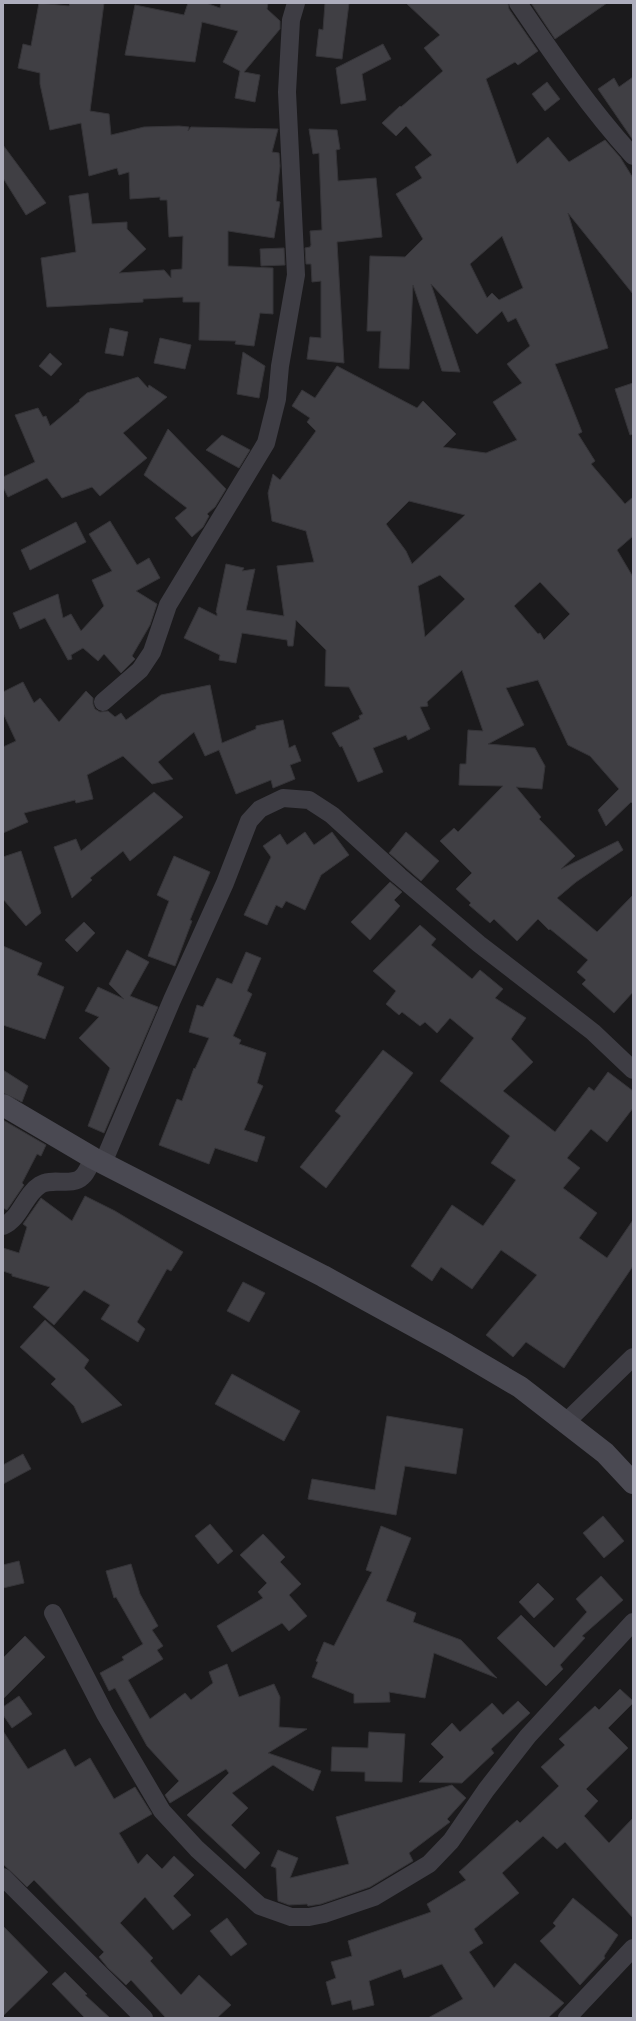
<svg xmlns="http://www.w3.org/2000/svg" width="636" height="2021" viewBox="0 0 636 2021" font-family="'PT Sans',sans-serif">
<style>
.building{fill:#403f44;stroke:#353438;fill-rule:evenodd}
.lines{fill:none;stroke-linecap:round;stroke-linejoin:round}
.street{stroke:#3e3d44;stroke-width:18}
.secondary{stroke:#4a4952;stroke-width:22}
</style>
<rect width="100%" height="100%" fill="#1b1a1c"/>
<path class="building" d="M 39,3 L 69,6 L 70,3 L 104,3 L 90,111 L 109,114 L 111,135 L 144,127 L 179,126 L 189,127 L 188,131 L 191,127 L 278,129 L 272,152 L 279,153 L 280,166 L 276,201 L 280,202 L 274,238 L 228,231 L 228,266 L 273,268 L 273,314 L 260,313 L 254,346 L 235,344 L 236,341 L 199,340 L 200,302 L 183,302 L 183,297 L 143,299 L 143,302 L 47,307 L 41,258 L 76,252 L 69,196 L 88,193 L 92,224 L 127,222 L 127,229 L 146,249 L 119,273 L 164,270 L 171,278 L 171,270 L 182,269 L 183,236 L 169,237 L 167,200 L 160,200 L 160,197 L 130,199 L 129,172 L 119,175 L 117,168 L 89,176 L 81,123 L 50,130 L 40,84 L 40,73 L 18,68 L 23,44 L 31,46 Z
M 188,3 L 206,3 L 220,8 L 221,3 L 268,3 L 267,9 L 280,21 L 280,29 L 244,72 L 260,75 L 255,102 L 235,98 L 240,71 L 223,62 L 238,31 L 202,22 L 195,62 L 125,55 L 135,5 L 184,15 Z
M 325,3 L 349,3 L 342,59 L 316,56 L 319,29 L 323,30 Z
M 406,3 L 508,3 L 509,9 L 538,51 L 518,65 L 515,62 L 486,79 L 517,164 L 548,137 L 569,162 L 605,140 L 620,157 L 633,178 L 633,294 L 568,213 L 608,348 L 555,364 L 582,432 L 578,434 L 595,461 L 591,464 L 625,504 L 633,497 L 633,536 L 617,550 L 633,577 L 633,804 L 631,802 L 606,826 L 598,810 L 619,789 L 590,756 L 568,745 L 538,680 L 506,688 L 524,725 L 488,744 L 535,748 L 545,766 L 542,789 L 516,787 L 541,817 L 539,819 L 575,856 L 561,869 L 618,841 L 623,850 L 576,882 L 557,898 L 597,932 L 633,895 L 633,992 L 614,1013 L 582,984 L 586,980 L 577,972 L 588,960 L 550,929 L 549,930 L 538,919 L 517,941 L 494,919 L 490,923 L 469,905 L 471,903 L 456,889 L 472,873 L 440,841 L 454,828 L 458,832 L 503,786 L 459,785 L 460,764 L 466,764 L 468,730 L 483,731 L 462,670 L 427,702 L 428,706 L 420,707 L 430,729 L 408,740 L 406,735 L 373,748 L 383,772 L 358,782 L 342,746 L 340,747 L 332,733 L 360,719 L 359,716 L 363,714 L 349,687 L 325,686 L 326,650 L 296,620 L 293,646 L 288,646 L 287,640 L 242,633 L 236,663 L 219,660 L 220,655 L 184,638 L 199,607 L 217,616 L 217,613 L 216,612 L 226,564 L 244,568 L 242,571 L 255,569 L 246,610 L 284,616 L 277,566 L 314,562 L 306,531 L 272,521 L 268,493 L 273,474 L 280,480 L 316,431 L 307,422 L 310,418 L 292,406 L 302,390 L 315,398 L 337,366 L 417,408 L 423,401 L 456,434 L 443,447 L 486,453 L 517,440 L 493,402 L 522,383 L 507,364 L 530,346 L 516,318 L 508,322 L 502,311 L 477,334 L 431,284 L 460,372 L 442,371 L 413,285 L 409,369 L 379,368 L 381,331 L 367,331 L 370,256 L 405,257 L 423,239 L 396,194 L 422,178 L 415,167 L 432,155 L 406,126 L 396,136 L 382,123 L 400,106 L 401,107 L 443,71 L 424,48 L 440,35 ZM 502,236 L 523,288 L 499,300 L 492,293 L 487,298 L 470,264 ZM 409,501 L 465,515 L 412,564 L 406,551 L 386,524 ZM 440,575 L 465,599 L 425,637 L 418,586 ZM 540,582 L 570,614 L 544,640 L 540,633 L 538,634 L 514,606 Z
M 531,3 L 607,3 L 555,39 Z
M 383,44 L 391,59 L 362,74 L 366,100 L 341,104 L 336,68 Z
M 633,77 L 633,140 L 598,89 L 614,78 L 619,87 Z
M 547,82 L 560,99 L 545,111 L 532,94 Z
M 309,129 L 337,130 L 340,149 L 336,150 L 338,181 L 376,178 L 382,237 L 337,242 L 344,363 L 307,359 L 310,337 L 321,338 L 321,281 L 312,282 L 311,264 L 306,264 L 305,248 L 310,247 L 311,245 L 310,231 L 322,230 L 319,153 L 313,154 Z
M 3,145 L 46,203 L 26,215 L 3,178 Z
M 284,248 L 285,265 L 261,266 L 260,249 Z
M 110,328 L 128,332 L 123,356 L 105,353 Z
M 160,338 L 191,345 L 185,369 L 154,363 Z
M 243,352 L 265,366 L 259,398 L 237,394 Z
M 50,353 L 62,364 L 51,376 L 39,366 Z
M 138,377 L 148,388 L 149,385 L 167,397 L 123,433 L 147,458 L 100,496 L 92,487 L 62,498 L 47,478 L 8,497 L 3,487 L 3,477 L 35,462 L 15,415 L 38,408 L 43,417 L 46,416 L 50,426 L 80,401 L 79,400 L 87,393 Z
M 633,383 L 633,434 L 630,435 L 615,389 Z
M 168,429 L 226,489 L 215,507 L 207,514 L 209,516 L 203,527 L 192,537 L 175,518 L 187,508 L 144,475 Z
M 222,435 L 250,450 L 239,468 L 206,450 Z
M 110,521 L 137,565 L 149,558 L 160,578 L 136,591 L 157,604 L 150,625 L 132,656 L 135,659 L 121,673 L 104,654 L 98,661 L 83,648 L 71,655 L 72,659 L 68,660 L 45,618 L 20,629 L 13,613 L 58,594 L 63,618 L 71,614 L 81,631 L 104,606 L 92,580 L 112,571 L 89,534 Z
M 76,522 L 86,542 L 30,570 L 21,550 Z
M 23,682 L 34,703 L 40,698 L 59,722 L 86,691 L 93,698 L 93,704 L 95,709 L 100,712 L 108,711 L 115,717 L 121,713 L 126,720 L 161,695 L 210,685 L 222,743 L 256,729 L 256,726 L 283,720 L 289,748 L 295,745 L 301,761 L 290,765 L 295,779 L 273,788 L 271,780 L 236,794 L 219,750 L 205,756 L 194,732 L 158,762 L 173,779 L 152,784 L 123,756 L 87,775 L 93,799 L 76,803 L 75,800 L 24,813 L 28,822 L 3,833 L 3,747 L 16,741 L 3,713 L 3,692 Z
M 154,792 L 183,817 L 130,861 L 123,851 L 90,878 L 92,880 L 72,898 L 54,847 L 76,839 L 81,851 Z
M 305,832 L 314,845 L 332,832 L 349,855 L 321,875 L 305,910 L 286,901 L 282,908 L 276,905 L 267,925 L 244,915 L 271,857 L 263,846 L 280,834 L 287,845 Z
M 406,832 L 439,861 L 421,881 L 389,853 Z
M 21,851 L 41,913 L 26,926 L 3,899 L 3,857 Z
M 174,856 L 210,872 L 190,920 L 192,921 L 175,966 L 148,956 L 169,901 L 157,895 Z
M 390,882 L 402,892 L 394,900 L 400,906 L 370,940 L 351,922 Z
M 84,922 L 95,933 L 77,952 L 65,940 Z
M 420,925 L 436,939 L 431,945 L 472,979 L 480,970 L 503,989 L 495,998 L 526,1018 L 511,1039 L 533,1062 L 503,1091 L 555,1132 L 589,1087 L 594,1091 L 608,1072 L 633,1091 L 633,1108 L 607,1142 L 591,1129 L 567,1158 L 580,1168 L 563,1188 L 597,1213 L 579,1238 L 607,1258 L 633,1220 L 633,1266 L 564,1368 L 526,1342 L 513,1357 L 486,1335 L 537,1275 L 501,1250 L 472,1289 L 441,1267 L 432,1281 L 411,1266 L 452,1205 L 483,1226 L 516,1180 L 491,1163 L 510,1136 L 440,1081 L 474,1038 L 450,1018 L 437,1033 L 425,1022 L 420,1026 L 402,1012 L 399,1015 L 386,1004 L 396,991 L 373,971 Z
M 3,946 L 42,963 L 37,975 L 64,987 L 45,1039 L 3,1025 Z
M 127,950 L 149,962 L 130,996 L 158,1007 L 104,1133 L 88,1126 L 110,1068 L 79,1038 L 99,1017 L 85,1011 L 98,987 L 124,999 L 109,984 Z
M 246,952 L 261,958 L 247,991 L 252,994 L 233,1036 L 241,1040 L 239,1044 L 266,1053 L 257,1083 L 263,1086 L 244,1130 L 265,1137 L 257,1162 L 215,1148 L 209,1164 L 159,1145 L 177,1099 L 182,1101 L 194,1068 L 195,1069 L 209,1038 L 189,1032 L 197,1005 L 203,1007 L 217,978 L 232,984 Z
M 383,1050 L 413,1073 L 326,1188 L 300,1167 L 341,1116 L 335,1111 Z
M 3,1070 L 28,1086 L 22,1102 L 3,1093 Z
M 3,1120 L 46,1145 L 41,1156 L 37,1154 L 22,1183 L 24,1185 L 7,1210 L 3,1208 Z
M 85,1196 L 115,1211 L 183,1252 L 171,1271 L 167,1269 L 137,1322 L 145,1329 L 138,1342 L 101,1319 L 110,1305 L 84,1290 L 54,1325 L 33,1307 L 50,1287 L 12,1276 L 12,1274 L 3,1271 L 3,1248 L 19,1253 L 27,1227 L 23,1224 L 41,1198 L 72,1221 Z
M 243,1282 L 265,1293 L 249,1322 L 227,1311 Z
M 45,1320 L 89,1360 L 84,1368 L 122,1405 L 82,1423 L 74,1406 L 51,1384 L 56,1379 L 20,1347 Z
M 232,1374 L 300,1411 L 284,1441 L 215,1404 Z
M 387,1416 L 463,1429 L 456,1474 L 405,1466 L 396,1515 L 308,1499 L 312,1479 L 375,1490 Z
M 23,1454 L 31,1469 L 3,1484 L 3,1465 Z
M 603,1516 L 624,1541 L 604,1558 L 583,1533 Z
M 210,1524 L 233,1551 L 218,1564 L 195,1536 Z
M 381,1526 L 411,1538 L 386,1601 L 416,1613 L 413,1622 L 461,1640 L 497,1678 L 434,1653 L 425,1698 L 389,1692 L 390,1702 L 354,1703 L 354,1694 L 312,1677 L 318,1662 L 316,1661 L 324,1642 L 334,1646 L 372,1572 L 366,1570 Z
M 263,1534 L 285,1557 L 280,1562 L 301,1584 L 289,1595 L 307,1616 L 289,1631 L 282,1623 L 232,1652 L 217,1626 L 263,1598 L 258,1592 L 267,1583 L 240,1555 Z
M 19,1561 L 24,1583 L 3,1588 L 3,1565 Z
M 131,1564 L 140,1594 L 158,1626 L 152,1630 L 163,1646 L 157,1650 L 163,1659 L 128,1680 L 150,1719 L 185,1693 L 191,1700 L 213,1683 L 209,1672 L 227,1664 L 239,1697 L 274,1684 L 280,1697 L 279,1727 L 307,1729 L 268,1753 L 321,1771 L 313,1791 L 273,1765 L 232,1793 L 248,1808 L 231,1825 L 260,1853 L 245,1869 L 187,1815 L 229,1773 L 226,1769 L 170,1803 L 165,1795 L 179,1781 L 147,1746 L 115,1688 L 109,1691 L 100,1673 L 124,1660 L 122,1657 L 143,1644 L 116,1597 L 114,1598 L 106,1571 Z
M 601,1576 L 623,1600 L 582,1636 L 585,1638 L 560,1665 L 563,1669 L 546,1686 L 497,1638 L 521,1615 L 554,1648 L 587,1612 L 576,1599 Z
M 538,1583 L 554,1599 L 534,1618 L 519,1602 Z
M 25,1636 L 45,1657 L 3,1699 L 3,1658 Z
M 620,1689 L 633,1701 L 633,1703 L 608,1728 L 628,1748 L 586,1789 L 598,1801 L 584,1816 L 609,1843 L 633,1818 L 633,1918 L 565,1842 L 557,1849 L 543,1836 L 502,1873 L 519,1893 L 474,1929 L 483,1943 L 469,1952 L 494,1988 L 515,1963 L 564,2003 L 548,2018 L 428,2018 L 463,1999 L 442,1964 L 404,1978 L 401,1969 L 369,1981 L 374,2005 L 353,2010 L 351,2000 L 332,2005 L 326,1982 L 336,1978 L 331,1962 L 352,1956 L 348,1941 L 431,1912 L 427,1904 L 466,1880 L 459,1872 L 517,1820 L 520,1823 L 559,1786 L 541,1767 L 565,1745 L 559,1739 L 595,1706 L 599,1710 Z
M 19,1696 L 32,1714 L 12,1728 L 3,1715 L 3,1707 Z
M 518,1701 L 530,1713 L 491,1749 L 494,1753 L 462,1783 L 419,1782 L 444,1757 L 431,1744 L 452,1723 L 460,1732 L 492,1703 L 503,1715 Z
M 3,1731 L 28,1769 L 65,1749 L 75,1767 L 90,1758 L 114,1799 L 135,1787 L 152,1814 L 119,1833 L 138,1864 L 147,1854 L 162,1869 L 174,1856 L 194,1875 L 173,1896 L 191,1915 L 173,1930 L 145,1897 L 120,1923 L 153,1958 L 150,1961 L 181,1995 L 199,1975 L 231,2005 L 217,2018 L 166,2018 L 131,1980 L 126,1985 L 108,1968 L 99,1957 L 104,1952 L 34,1880 L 27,1887 L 3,1864 Z
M 369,1732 L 405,1734 L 402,1782 L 365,1781 L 365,1772 L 331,1771 L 332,1747 L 368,1748 Z
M 452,1785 L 466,1798 L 447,1819 L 450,1822 L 409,1853 L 413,1861 L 370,1887 L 321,1904 L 308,1906 L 307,1904 L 289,1905 L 278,1901 L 276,1868 L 271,1866 L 278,1850 L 298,1858 L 290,1878 L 349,1864 L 336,1817 Z
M 573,1898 L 618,1935 L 604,1956 L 605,1958 L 580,1985 L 540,1941 L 556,1926 L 553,1923 Z
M 227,1918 L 247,1944 L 231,1956 L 210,1931 Z
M 3,1926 L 48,1972 L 3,2016 Z
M 65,1972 L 87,1994 L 85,1995 L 110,2018 L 85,2018 L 52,1984 Z"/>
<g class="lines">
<path class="street" d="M 518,3 C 554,56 590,109 633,156
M 103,702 L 140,670 L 152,652 L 168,605 L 266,443 L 277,399 L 280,366 L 296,275 L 287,92 L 291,20 L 296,3
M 103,1163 L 172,1000 L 225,883 L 249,821 L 260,809 L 283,798 L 309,800 L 332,815 L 399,876 L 479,944 L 593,1032 L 633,1070
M 3,1226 C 21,1218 24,1195 40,1185 C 52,1177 72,1187 82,1177 C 87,1173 90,1164 93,1158
M 566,1422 L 633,1357
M 53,1613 L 105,1714 L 162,1811 L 197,1849 L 260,1906 L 291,1917 L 309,1917 L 324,1914 L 374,1897 L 429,1864 L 451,1841 L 486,1790 L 528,1736 L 633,1622
M 3,1877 L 144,2018
M 567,2018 L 633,1948"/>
<path class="secondary" d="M 3,1105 L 93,1158 L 323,1276 L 447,1344 L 520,1387 L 605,1453 L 633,1483"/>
</g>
<rect width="636" height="2021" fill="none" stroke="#adadbc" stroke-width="8"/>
</svg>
